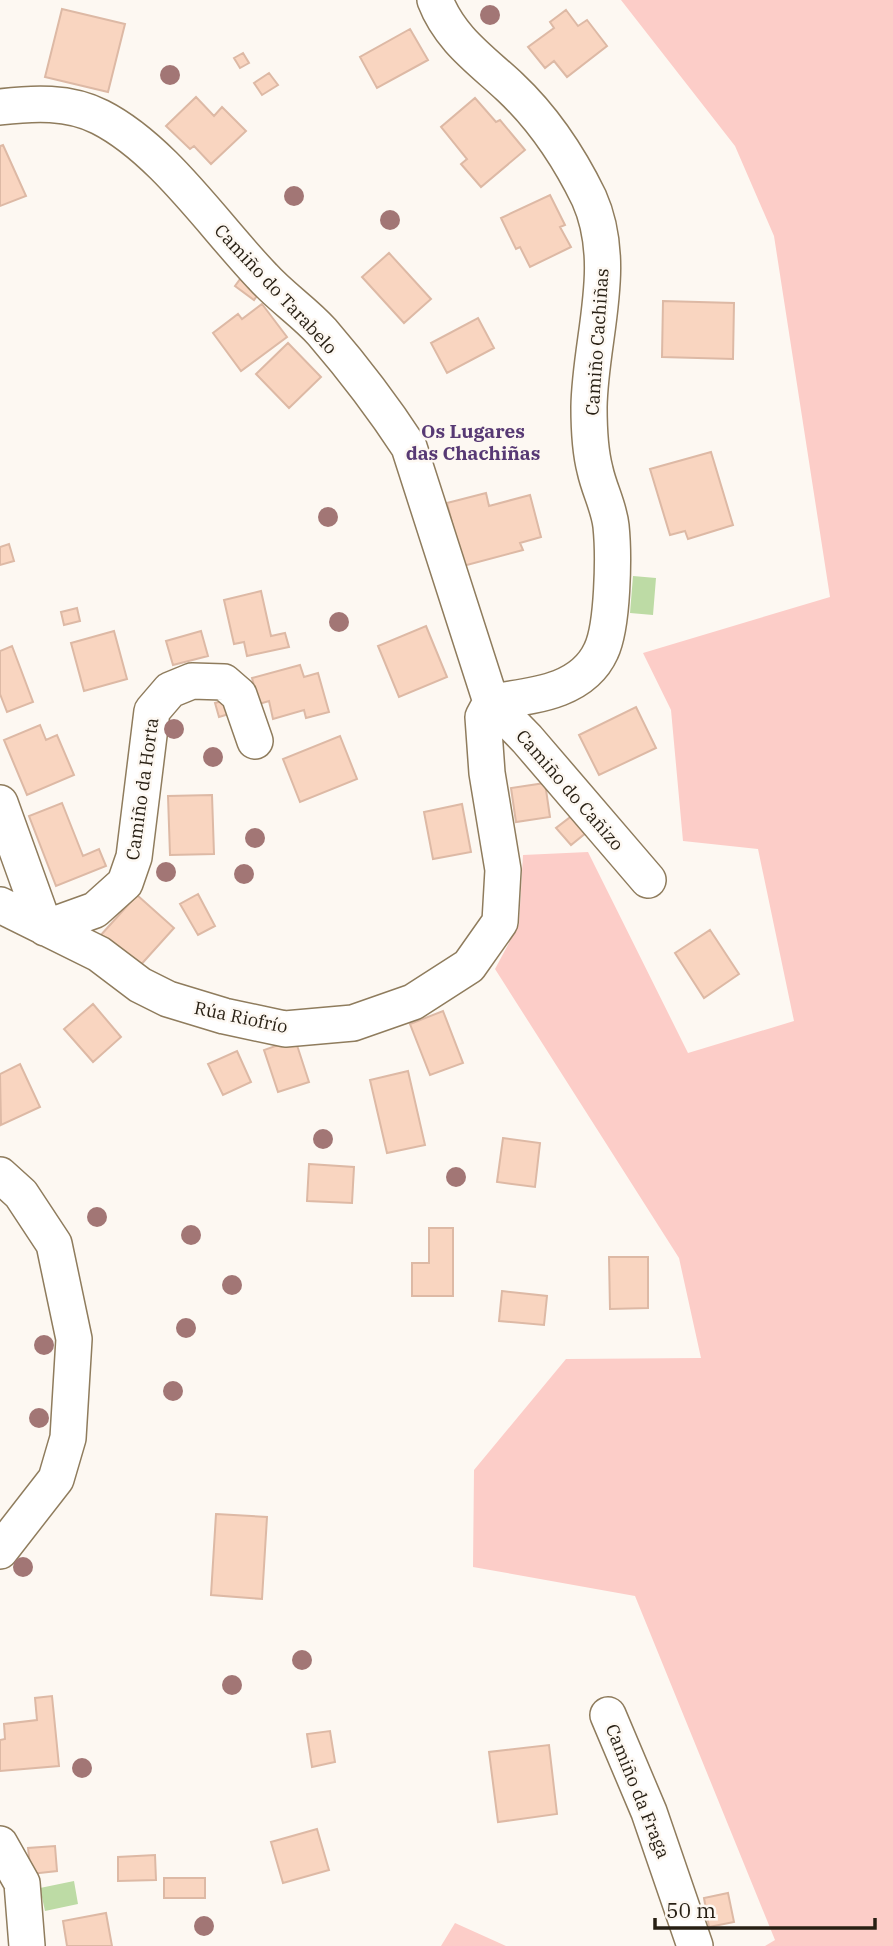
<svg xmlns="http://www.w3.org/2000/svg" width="893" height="1946" viewBox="0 0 893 1946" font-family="'IBM Plex Serif',serif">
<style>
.green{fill:#fccdc8}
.water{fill:#bddba5}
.building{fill:#f9d5c0;stroke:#ddb9a5;stroke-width:2}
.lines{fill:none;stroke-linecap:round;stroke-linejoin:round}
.minor-casing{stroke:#8f7c5d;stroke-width:38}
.minor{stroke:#fff;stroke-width:35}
.tree{fill:#a27675}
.labels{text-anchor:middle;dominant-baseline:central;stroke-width:5;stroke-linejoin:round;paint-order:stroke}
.street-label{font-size:18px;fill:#271f13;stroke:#fdf8f2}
.neighbourhood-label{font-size:19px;font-weight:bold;fill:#573974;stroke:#fdf8f2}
</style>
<rect width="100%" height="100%" fill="#fdf8f2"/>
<path class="green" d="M 621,0 L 893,0 L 893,1946 L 765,1946 L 775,1940 L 635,1596 L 473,1567 L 474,1470 L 566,1359 L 701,1358 L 679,1258 L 495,969 L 519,924 L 523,855 L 588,852 L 688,1053 L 794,1021 L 758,849 L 683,841 L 671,710 L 643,653 L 830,597 L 774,236 L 735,146 Z
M 455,1923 L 506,1946 L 441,1946 Z"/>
<path class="water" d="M 633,576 L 656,578 L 653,615 L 630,613 Z
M 74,1881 L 78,1904 L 45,1911 L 40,1888 Z"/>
<path class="building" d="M 62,9 L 125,24 L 108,92 L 45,77 Z
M 566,10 L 578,26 L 587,20 L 607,46 L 567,77 L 554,61 L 545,68 L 528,47 L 554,28 L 550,22 Z
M 410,29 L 428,60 L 377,88 L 360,57 Z
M 243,53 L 249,63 L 240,68 L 234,58 Z
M 269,73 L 278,85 L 262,95 L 254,83 Z
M 196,97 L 214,116 L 222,107 L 246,131 L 211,164 L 194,146 L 190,149 L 166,126 Z
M 475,98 L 496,122 L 500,120 L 525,150 L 481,187 L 461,164 L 467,159 L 441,127 Z
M 3,145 L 26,196 L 0,206 L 0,146 Z
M 550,195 L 565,225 L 560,227 L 571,247 L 530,267 L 520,247 L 516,249 L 501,218 Z
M 389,253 L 431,299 L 404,323 L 362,277 Z
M 243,275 L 262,289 L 254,300 L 235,286 Z
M 663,301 L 734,303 L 733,359 L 662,357 Z
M 262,304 L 287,337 L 241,371 L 213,333 L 238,314 L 242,319 Z
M 478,318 L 494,348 L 447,373 L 431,343 Z
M 288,343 L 321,377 L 289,408 L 256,374 Z
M 711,452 L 733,525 L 688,539 L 685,531 L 670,535 L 650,469 Z
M 486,493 L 489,506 L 530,495 L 541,537 L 520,543 L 523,550 L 463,566 L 447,503 Z
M 9,544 L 14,561 L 0,565 L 0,547 Z
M 261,591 L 271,636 L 285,633 L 289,647 L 247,656 L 244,642 L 234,644 L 224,600 Z
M 77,608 L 80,621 L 64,625 L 61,612 Z
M 426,626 L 447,677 L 399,697 L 378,646 Z
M 114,631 L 127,679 L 84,691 L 71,643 Z
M 201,631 L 208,656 L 173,665 L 166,641 Z
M 12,646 L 33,702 L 7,712 L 0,694 L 0,651 Z
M 300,665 L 304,677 L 318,673 L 329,712 L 306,718 L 304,710 L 273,719 L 269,701 L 259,704 L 252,678 Z
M 225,700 L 229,714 L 219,717 L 215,703 Z
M 636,707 L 656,748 L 599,775 L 579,735 Z
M 40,725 L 46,740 L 57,735 L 74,775 L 27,795 L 4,740 Z
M 340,736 L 357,779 L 300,802 L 283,759 Z
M 545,783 L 550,817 L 516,822 L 511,788 Z
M 212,795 L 214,854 L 170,855 L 168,796 Z
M 62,803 L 83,856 L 99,849 L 106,866 L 56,886 L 29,816 Z
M 462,804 L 471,852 L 433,859 L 424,812 Z
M 573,815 L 587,832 L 571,845 L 556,828 Z
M 198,894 L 215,926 L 198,935 L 180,904 Z
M 137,895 L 174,928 L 137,969 L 100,936 Z
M 710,930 L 739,974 L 704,998 L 675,953 Z
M 93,1004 L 121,1037 L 93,1062 L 64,1029 Z
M 443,1011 L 463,1063 L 430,1075 L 410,1024 Z
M 295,1039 L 309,1082 L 278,1092 L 264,1050 Z
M 237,1051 L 251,1082 L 223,1095 L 208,1064 Z
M 20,1064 L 40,1107 L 1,1125 L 0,1074 Z
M 408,1071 L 425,1145 L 387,1153 L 370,1080 Z
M 503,1138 L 540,1143 L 535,1187 L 497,1182 Z
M 309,1164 L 354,1167 L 352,1203 L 307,1201 Z
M 429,1228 L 453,1228 L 453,1296 L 412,1296 L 412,1263 L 429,1263 Z
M 609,1257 L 648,1257 L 648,1308 L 610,1309 Z
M 502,1291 L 547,1296 L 544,1325 L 499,1321 Z
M 216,1514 L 267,1517 L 262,1599 L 211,1595 Z
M 52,1696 L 59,1766 L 0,1771 L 0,1740 L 5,1739 L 4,1724 L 37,1720 L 35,1698 Z
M 330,1731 L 335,1762 L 312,1767 L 307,1734 Z
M 549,1745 L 557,1814 L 498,1822 L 489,1752 Z
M 317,1829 L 329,1870 L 283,1883 L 271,1842 Z
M 55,1846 L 57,1871 L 31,1874 L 28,1848 Z
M 155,1855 L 156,1880 L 118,1881 L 118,1857 Z
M 164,1878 L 205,1878 L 205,1898 L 164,1898 Z
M 728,1893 L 734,1922 L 709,1927 L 704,1898 Z
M 106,1913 L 112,1946 L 67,1946 L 63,1921 Z"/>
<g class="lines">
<g class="minor-casing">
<path id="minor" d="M 435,0 C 450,39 480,59 510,87 C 543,118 569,157 589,198 C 619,265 590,338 589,407 C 589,427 590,451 595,470 C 599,489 609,507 611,526 C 614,555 613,626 601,651 C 582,693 530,696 491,702
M 0,107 C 33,103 69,101 100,117 C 163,149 214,226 263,277 C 281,297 304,312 322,332 C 353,368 383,407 409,447 L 491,702 L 527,739 L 648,880
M 0,803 L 45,928 L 95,910 L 125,883 L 134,857 L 152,711 L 170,690 L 192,681 L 224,682 L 239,695 L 255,741
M 0,905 L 99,954 L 140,985 L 168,999 L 224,1016 L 285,1029 L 353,1023 L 413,1002 L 469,966 L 500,922 L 503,870 L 487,773 L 483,717 L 491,702
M 0,1175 L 21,1194 L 54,1244 L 74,1339 L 68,1438 L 56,1479 L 0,1551
M 608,1715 L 649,1812 L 695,1946
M 0,1844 L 22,1883 L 27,1946"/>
</g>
<use href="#minor" class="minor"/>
</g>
<g class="tree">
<circle cx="490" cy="15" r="10"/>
<circle cx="170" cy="75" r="10"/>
<circle cx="294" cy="196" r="10"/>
<circle cx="390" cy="220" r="10"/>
<circle cx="328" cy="517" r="10"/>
<circle cx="339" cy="622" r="10"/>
<circle cx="174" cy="729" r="10"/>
<circle cx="213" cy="757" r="10"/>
<circle cx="255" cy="838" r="10"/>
<circle cx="166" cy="872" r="10"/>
<circle cx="244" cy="874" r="10"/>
<circle cx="323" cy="1139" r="10"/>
<circle cx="456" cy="1177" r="10"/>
<circle cx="97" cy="1217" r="10"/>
<circle cx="191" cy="1235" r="10"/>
<circle cx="232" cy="1285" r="10"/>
<circle cx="186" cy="1328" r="10"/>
<circle cx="44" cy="1345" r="10"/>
<circle cx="173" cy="1391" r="10"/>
<circle cx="39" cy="1418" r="10"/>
<circle cx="23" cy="1567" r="10"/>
<circle cx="302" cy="1660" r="10"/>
<circle cx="232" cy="1685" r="10"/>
<circle cx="82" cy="1768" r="10"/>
<circle cx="204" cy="1926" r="10"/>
</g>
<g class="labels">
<g class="street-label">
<text transform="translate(276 289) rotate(47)">Camiño do Tarabelo</text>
<text transform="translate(597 342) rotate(-86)">Camiño Cachiñas</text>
<text transform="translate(142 789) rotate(-82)">Camiño da Horta</text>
<text transform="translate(570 790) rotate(49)">Camiño do Cañizo</text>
<text transform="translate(241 1017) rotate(12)">Rúa Riofrío</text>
<text transform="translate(638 1791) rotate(68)">Camiño da Fraga</text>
</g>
<g class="neighbourhood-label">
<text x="473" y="431">Os Lugares<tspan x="473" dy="22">das Chachiñas</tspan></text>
</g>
</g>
<path d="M655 1918v10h220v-10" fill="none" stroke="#271f13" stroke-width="3.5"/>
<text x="666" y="1918" font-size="21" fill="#271f13" stroke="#fdf8f2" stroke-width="5" paint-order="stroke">50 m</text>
</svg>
